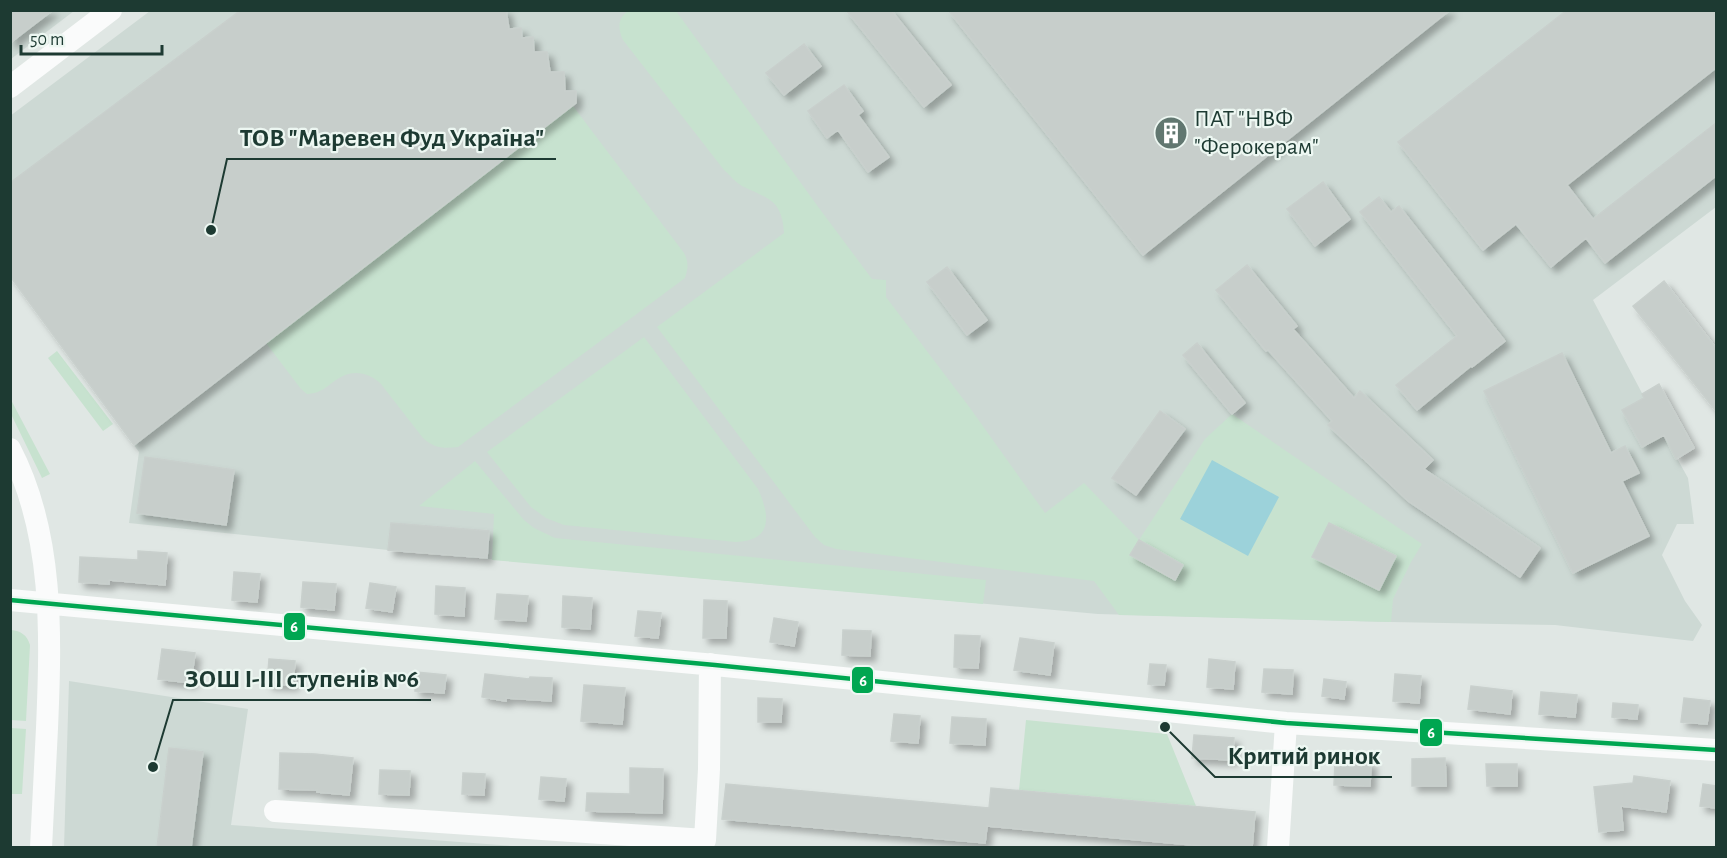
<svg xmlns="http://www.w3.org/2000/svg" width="1727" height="858" viewBox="0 0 1727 858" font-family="'Alegreya Sans',sans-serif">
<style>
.built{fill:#cdd9d4}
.green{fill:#c7e2cf}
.water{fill:#9cd2da}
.building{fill:#c7cecb;stroke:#c9d0cd;stroke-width:1.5;filter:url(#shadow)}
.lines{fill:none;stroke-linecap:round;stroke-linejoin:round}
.minor{stroke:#fafbfb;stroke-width:22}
.bus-1-casing{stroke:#edf7f2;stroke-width:9}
.bus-1{stroke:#00a651;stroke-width:4.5}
.labels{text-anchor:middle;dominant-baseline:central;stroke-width:4.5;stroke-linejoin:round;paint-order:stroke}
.poi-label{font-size:24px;fill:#1d3a32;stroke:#edf7f2;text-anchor:start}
.leader{fill:none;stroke:#1d3a32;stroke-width:2}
.callout-dot{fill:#1d3a32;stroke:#edf7f2;stroke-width:2}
.callout-label{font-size:26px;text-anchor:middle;font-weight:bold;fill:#1d3a32;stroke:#edf7f2;stroke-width:4.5;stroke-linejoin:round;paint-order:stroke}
.line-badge{stroke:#edf7f2;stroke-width:2}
.badge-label{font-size:16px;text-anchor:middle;font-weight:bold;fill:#fff}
</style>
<defs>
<filter id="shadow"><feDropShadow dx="5.5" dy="5.5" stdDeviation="3" flood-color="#0004"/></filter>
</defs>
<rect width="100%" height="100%" fill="#e0e7e4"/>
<path class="built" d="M 11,11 L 74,11 L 11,59 Z
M 150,11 L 1716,11 L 1716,207 L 1593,300 L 1664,435 L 1688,478 L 1694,524 L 1677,524 L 1662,555 L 1685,601 L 1702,625 L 1693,641 L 1555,625 L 1391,622 L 1098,614 L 388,550 L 129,523 L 139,452 L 11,276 L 10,116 Z
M 69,681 L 248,709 L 231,825 L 512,846 L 512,847 L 64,848 Z"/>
<path class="green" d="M 628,11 L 676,11 L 819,208 L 872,279 L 886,280 L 886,297 L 970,408 L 1045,513 L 1084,483 L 1139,540 L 1205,439 L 1232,414 L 1422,544 L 1411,562 L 1393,599 L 1391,622 L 1119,615 L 1094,581 L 836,549 L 824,545 L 815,537 L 657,327 L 784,233 C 782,200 769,199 742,186 C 735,182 730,175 724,170 L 623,40 C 618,29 617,19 628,11 Z
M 573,106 L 684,253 C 689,262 688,268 685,278 L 458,447 C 443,449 434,448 423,438 L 381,384 C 371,374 355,369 341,377 C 328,384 324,393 307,394 L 301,389 L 266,343 Z
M 644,337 L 758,489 C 770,515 773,541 736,542 L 564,525 L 546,518 L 531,507 L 487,452 Z
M 57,351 L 113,424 L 103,431 L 48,358 Z
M 10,398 L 50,474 L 42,478 L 11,414 Z
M 475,461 L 524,520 L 534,528 L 555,538 L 986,580 L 983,604 L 492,560 L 494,514 L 419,506 Z
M 11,630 C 21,631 27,635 30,645 L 26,721 L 11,720 Z
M 1026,720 L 1167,734 L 1196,806 L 1019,790 Z
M 11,728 L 26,729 L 22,794 L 11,794 Z"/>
<path class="water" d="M 1212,460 L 1279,497 L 1248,556 L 1180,519 Z"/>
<path class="building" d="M 10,10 L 53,10 L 10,43 Z
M 241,10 L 506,10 L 509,29 L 521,28 L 522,38 L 533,37 L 534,52 L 547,52 L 550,72 L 564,72 L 565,91 L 576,91 L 576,103 L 134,445 L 10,276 L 10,183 Z
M 846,10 L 891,10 L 951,85 L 924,107 Z
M 948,10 L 1450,10 L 1143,255 Z
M 1567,10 L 1716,10 L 1716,68 L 1567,185 L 1593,219 L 1716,123 L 1716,176 L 1605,263 L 1586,238 L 1551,267 L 1516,224 L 1483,250 L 1398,142 Z
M 804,44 L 821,66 L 784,95 L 766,73 Z
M 844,85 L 863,111 L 858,115 L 889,157 L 868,172 L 838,130 L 827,138 L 808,111 Z
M 1323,182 L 1350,219 L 1315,246 L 1287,209 Z
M 1379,197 L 1391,212 L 1399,206 L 1505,341 L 1472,367 L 1471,366 L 1417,410 L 1396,385 L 1457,336 L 1360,212 Z
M 1247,265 L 1297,326 L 1293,329 L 1354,398 L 1360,391 L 1433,460 L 1424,469 L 1540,548 L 1520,577 L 1408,501 L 1328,425 L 1332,421 L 1268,350 L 1266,351 L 1216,290 Z
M 947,267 L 987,320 L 967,335 L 927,282 Z
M 1664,281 L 1716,348 L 1716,411 L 1633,306 Z
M 1197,343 L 1245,403 L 1232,414 L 1183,355 Z
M 1562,353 L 1611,453 L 1625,446 L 1639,473 L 1622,481 L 1649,536 L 1573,573 L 1484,391 Z
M 1659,384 L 1694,448 L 1676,459 L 1664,435 L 1642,447 L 1622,410 L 1644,398 L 1642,394 Z
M 1160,411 L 1185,429 L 1136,495 L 1112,478 Z
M 145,457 L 234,470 L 226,525 L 137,513 Z
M 391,523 L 489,531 L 487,558 L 388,550 Z
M 1329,523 L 1396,556 L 1379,590 L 1312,557 Z
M 1139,540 L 1183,565 L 1175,580 L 1130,555 Z
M 138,551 L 167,553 L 165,585 L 109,580 L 109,584 L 79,582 L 80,557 L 138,560 Z
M 234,572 L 260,574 L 257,602 L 232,600 Z
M 303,582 L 336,584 L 334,610 L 301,607 Z
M 370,583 L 396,587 L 392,612 L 366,608 Z
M 436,586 L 465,588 L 464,616 L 435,614 Z
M 497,594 L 528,596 L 526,621 L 495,619 Z
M 563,596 L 592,598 L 590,629 L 562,627 Z
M 704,600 L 727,601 L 726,638 L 703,638 Z
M 638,611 L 661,613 L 658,638 L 635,636 Z
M 774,618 L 798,622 L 794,646 L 770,642 Z
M 843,630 L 871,631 L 870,656 L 842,655 Z
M 955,635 L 980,636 L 978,668 L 954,667 Z
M 1020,638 L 1054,643 L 1050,675 L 1014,670 Z
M 162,649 L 195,653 L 191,683 L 158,679 Z
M 269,659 L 295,661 L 293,685 L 267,684 Z
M 1209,659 L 1235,662 L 1233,689 L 1207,687 Z
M 1150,664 L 1166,665 L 1164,685 L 1148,684 Z
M 1264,669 L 1293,670 L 1292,694 L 1262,692 Z
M 416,672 L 446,675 L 444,693 L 415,691 Z
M 485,674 L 529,679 L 530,677 L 552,678 L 551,701 L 506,698 L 506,701 L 482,697 Z
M 1395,674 L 1421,676 L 1419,703 L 1393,701 Z
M 1324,679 L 1346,682 L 1344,699 L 1322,696 Z
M 584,685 L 625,688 L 622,724 L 581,721 Z
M 1471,686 L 1512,691 L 1510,714 L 1468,709 Z
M 1541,692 L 1577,695 L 1575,717 L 1539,714 Z
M 758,698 L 782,699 L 781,722 L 758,722 Z
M 1684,698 L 1710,701 L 1707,724 L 1681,722 Z
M 1613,703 L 1638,705 L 1637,719 L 1612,717 Z
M 894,714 L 920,716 L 918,743 L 891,741 Z
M 952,717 L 986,719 L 985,745 L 950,743 Z
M 1194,735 L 1234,738 L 1232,760 L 1192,758 Z
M 169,748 L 203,752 L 191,848 L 157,848 Z
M 280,753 L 315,754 L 353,758 L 349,795 L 317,792 L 317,790 L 279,789 Z
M 1445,758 L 1446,786 L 1412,786 L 1412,759 Z
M 1335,761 L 1371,762 L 1370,786 L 1334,785 Z
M 1486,764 L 1517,764 L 1517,786 L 1487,786 Z
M 630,768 L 663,769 L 662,813 L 586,811 L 587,793 L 630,794 Z
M 380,770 L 410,771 L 409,795 L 379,794 Z
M 463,773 L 485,774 L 484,795 L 462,794 Z
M 1634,776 L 1670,781 L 1666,812 L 1621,806 L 1623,830 L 1599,832 L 1594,787 L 1633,783 Z
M 541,777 L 566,779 L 564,801 L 539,799 Z
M 726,784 L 989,808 L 991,788 L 1255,812 L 1252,848 L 1225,848 L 987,826 L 985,843 L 722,819 Z
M 1703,784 L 1716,786 L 1716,808 L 1700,806 Z"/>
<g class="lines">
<path class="minor" d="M 10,87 L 111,10
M 10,449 C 54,533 51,635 47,728 C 45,768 43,808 41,848
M 10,600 L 715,665 L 1286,723 L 1716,750
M 275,811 L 705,840 L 709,769 L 710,664
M 1278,848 L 1286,723"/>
<g class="bus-1-casing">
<path id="bus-1" d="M 10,600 L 715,665 L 1286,723 L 1716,750"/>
</g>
<use href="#bus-1" class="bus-1"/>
</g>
<defs>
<g id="building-disc" transform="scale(1.725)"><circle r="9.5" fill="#617770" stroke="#edf7f2"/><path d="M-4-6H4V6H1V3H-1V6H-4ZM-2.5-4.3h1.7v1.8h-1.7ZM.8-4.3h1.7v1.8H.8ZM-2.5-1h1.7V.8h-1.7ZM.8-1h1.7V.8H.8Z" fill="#fff"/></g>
</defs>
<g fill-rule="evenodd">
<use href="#building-disc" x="1171" y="133"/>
</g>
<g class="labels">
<g class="poi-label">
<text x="1194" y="119">ПАТ "НВФ<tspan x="1194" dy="28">"Ферокерам"</tspan></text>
</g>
</g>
<path class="leader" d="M211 230L227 159H556M153 767L173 700H431M1165 727L1215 777H1392"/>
<g class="callout-dot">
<circle cx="211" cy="230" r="6"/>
<circle cx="153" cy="767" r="6"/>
<circle cx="1165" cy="727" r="6"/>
</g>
<g class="callout-label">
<text x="392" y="146">ТОВ "Маревен Фуд Україна"</text>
<text x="302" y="687">ЗОШ І-ІІІ ступенів №6</text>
<text x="1304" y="764">Критий ринок</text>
</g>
<g class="line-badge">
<rect x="283" y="612" width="23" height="29" rx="6" fill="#00a651"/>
<rect x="851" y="666" width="23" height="28" rx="6" fill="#00a651"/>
<rect x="1419" y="718" width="24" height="29" rx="6" fill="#00a651"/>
</g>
<g class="badge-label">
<text x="294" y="632">6</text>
<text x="863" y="686">6</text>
<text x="1431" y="738">6</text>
</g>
<rect width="1727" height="858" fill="none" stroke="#1d3a32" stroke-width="24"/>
<path d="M21 45v9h141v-9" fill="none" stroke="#1d3a32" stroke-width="3"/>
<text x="30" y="45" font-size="18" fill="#1d3a32" stroke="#edf7f2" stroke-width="4.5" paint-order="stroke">50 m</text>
</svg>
